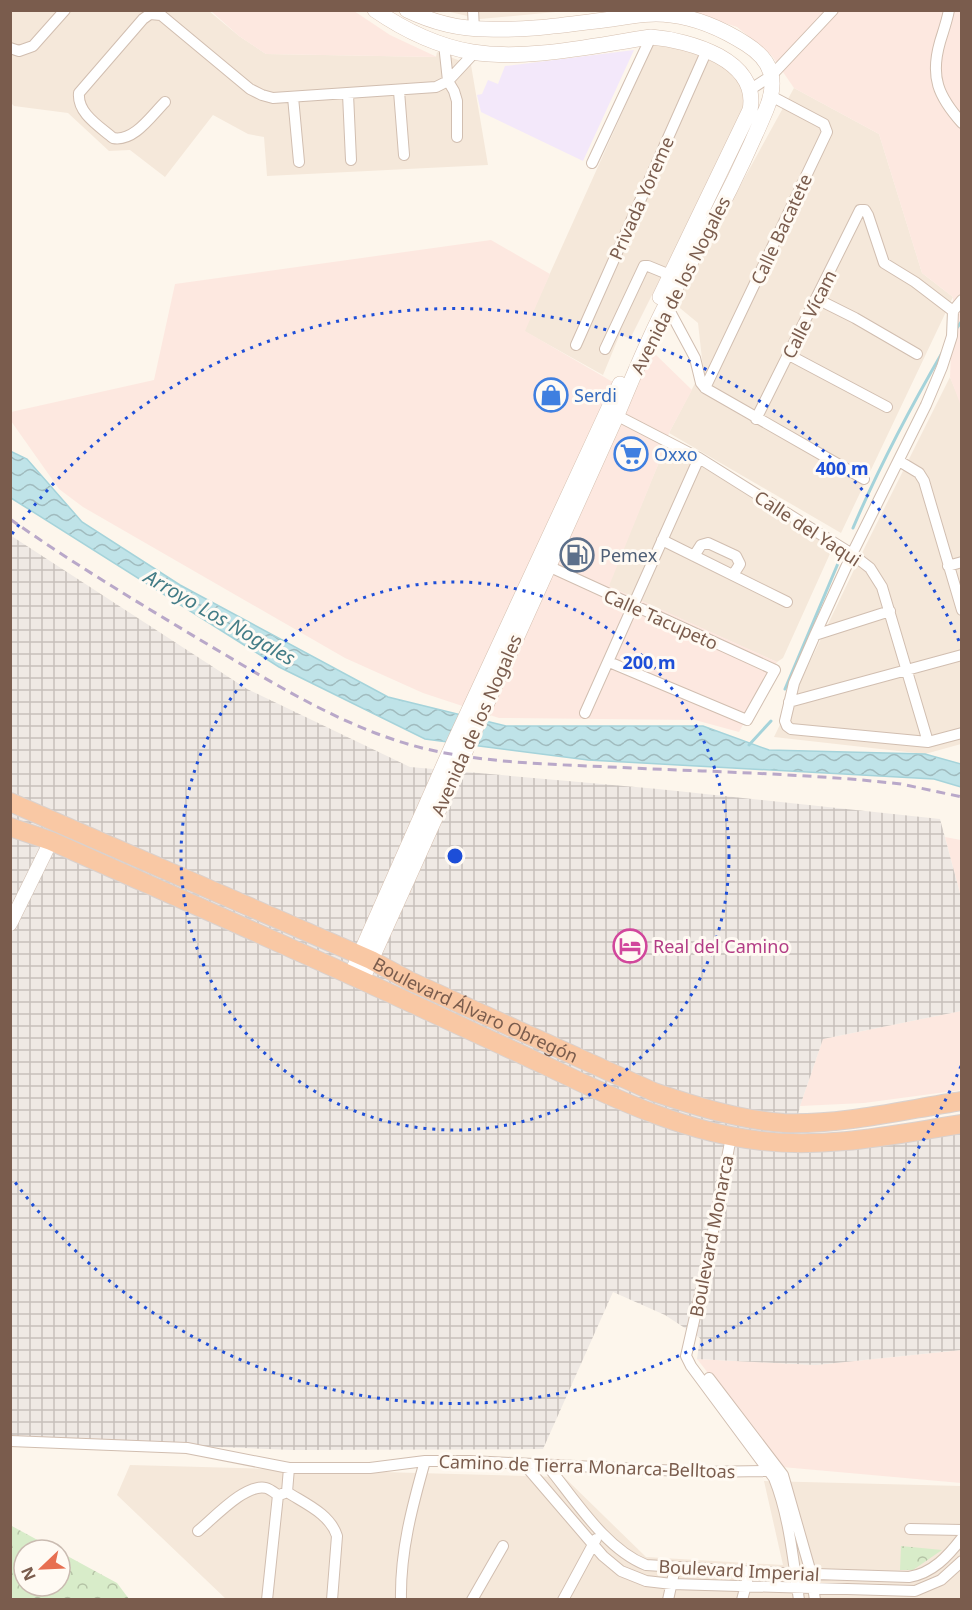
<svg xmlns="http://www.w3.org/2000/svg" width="972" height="1610" viewBox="0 0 972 1610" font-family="'Noto Sans',sans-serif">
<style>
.residential{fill:#f5e8da}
.commercial{fill:#fde8e0}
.industrial{fill:url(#industrial-grid)}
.education{fill:#f3e8fa}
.park{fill:url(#park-crowns)}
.water{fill:url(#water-waves);stroke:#a5d3da;stroke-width:1.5}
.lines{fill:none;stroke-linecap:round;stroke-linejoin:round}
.stream{stroke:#a5d3da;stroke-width:3}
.minor-casing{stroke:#d1beb0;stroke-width:12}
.tertiary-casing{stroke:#d1beb0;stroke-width:15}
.secondary-casing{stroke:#d6c0b0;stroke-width:16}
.trunk-casing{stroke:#dad1cd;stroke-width:20}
.minor{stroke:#fff;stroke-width:10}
.tertiary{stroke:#fff;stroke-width:14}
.secondary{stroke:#fff;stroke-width:15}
.trunk{stroke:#f9c8a4;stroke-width:18}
.rail{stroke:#b9a8c9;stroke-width:3;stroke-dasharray:9 6;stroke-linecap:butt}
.ring{fill:none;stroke:#1d4ed8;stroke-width:3;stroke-dasharray:3 6}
.labels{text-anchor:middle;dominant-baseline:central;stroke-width:6;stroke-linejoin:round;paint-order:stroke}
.street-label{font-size:18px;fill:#7a5c4d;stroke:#fffaf3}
.shop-label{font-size:18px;fill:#366cbe;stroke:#fffaf3;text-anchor:start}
.service-label{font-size:18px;fill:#4e5e75;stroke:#fffaf3;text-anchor:start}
.hotel-label{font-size:18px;fill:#b23c85;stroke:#fffaf3;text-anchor:start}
.water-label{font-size:20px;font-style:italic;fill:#437c86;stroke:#fffaf3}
.centre{fill:#1d4ed8;stroke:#fffaf3;stroke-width:3}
.ring-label{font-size:18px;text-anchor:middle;font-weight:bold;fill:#1d4ed8;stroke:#fffaf3;stroke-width:6;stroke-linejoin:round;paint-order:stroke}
</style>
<defs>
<pattern id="industrial-grid" width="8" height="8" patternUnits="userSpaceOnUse" patternTransform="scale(1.5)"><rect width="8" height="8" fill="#efe9e4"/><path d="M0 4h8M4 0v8" fill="none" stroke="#c7c0bb"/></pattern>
<pattern id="park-crowns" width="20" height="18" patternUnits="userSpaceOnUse" patternTransform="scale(1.5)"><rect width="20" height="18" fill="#d8ecc9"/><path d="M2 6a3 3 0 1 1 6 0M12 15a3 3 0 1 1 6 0" fill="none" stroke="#b4c2a5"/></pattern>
<pattern id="water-waves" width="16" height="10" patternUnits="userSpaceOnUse" patternTransform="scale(1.5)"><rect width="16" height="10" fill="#bfe3e8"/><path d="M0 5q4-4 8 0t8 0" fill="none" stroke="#a0bbbe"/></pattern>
</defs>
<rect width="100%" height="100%" fill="#fdf6ec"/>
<path class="residential" d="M 10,11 L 209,11 L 239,36 L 266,54 L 436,57 L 437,52 L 471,65 L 488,165 L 267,176 L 264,137 L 248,134 L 213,115 L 165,177 L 130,150 L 109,151 L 68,113 L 14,106 L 10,102 Z
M 446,11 L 566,11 L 480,19 Z
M 655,40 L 701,51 L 739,78 L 747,105 L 630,339 L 620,334 L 603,375 L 524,331 Z
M 794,88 L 879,134 L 922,273 L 953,297 L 841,533 L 669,433 L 703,368 L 698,323 L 675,304 Z
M 950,377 L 962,406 L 961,744 L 925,754 L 774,737 L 863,551 Z
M 666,445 L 833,547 L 783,658 L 777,662 L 608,586 Z
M 130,1465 L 564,1477 L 646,1557 L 783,1565 L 764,1481 L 961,1486 L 961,1599 L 226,1599 L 117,1495 Z"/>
<path class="commercial" d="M 211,11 L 354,11 L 390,35 L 437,57 L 266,54 L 239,36 Z
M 687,11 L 961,11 L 961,406 L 950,377 L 953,297 L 922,273 L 879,134 L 794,88 L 772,56 L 737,27 Z
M 491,240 L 550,274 L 525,331 L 611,381 L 638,386 L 651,350 L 692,390 L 669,433 L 664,450 L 609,586 L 777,662 L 739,732 L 695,720 L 499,718 L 423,693 L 345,658 L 83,507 L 59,489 L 11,421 L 11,412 L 154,380 L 175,284 Z
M 945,837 L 961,840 L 961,897 Z
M 961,1011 L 961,1090 L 864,1103 L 800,1106 L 823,1039 Z
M 961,1350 L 961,1483 L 782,1467 L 697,1359 L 816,1365 Z"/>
<path class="industrial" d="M 10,535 L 247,689 L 410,767 L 658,789 L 940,819 L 961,897 L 961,1011 L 823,1039 L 800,1106 L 790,1150 L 961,1133 L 961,1350 L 816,1365 L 697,1359 L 700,1338 L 665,1315 L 613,1292 L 543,1449 L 293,1450 L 11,1439 Z"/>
<path class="education" d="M 634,50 L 583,161 L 481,112 L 477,95 L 482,94 L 488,80 L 498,84 L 505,66 Z"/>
<path class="park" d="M 10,1525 L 56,1550 L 24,1550 L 24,1586 L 60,1586 L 60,1552 L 117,1583 L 129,1599 L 11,1599 Z
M 901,1546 L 942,1550 L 913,1570 L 900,1570 Z"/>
<path class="water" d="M 10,451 L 27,459 L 82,522 L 180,585 L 388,697 L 506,726 L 703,726 L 769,750 L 925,754 L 961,764 L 961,787 L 934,779 L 588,760 L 425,739 L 279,667 L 11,498 Z"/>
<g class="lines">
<path class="stream" d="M 956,329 L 962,321
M 853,528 C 879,467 909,410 942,353
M 785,689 L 839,561
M 749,745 L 771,721"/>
<g class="minor-casing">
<path id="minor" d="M 473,10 L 474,29
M 949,10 C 947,21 943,32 940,42 C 930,77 938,96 962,123
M 444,44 L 448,81 L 454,91 L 457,101 L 457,137
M 10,48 L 19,51 L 33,46 L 65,10
M 751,89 L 771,76 L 833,10
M 399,91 L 404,155
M 348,94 L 351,160
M 293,97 L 299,162
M 165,102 C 151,116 134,142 113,138 C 99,126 77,113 79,93 L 143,19 L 150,14 L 161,15 L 250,89 L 262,95 L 273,98 L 436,87 L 448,81 L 475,52
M 592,163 L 651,37
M 817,299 L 855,318 L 917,354
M 962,300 L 953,311 L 952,336 L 942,367 L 926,405 L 852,554 L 815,635 L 794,683 L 785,721 L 787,726 L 791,729 L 928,742 L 962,733
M 666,304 L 695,358 L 701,383 L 705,388 L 864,479
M 576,345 L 707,50
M 605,349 L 644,266 L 648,266 L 670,275
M 789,355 L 887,407
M 705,388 L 827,132 L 824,124 L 771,96
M 612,413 L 699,458 L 852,554 L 870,568 L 882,587 L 928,742
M 756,419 L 860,210 L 865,210 L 868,215 L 884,263 L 915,282 L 953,311
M 899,461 L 919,473 L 924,481 L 962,610
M 662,540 L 787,602
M 694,556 L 701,545 L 708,543 L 736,556 L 740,564 L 733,575
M 548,566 L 775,670 L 747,720 L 609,662
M 948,566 L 962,562
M 815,635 L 890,611
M 789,702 L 962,655
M 585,713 L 699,458
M 731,1137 L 706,1268 L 686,1356 L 691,1366 L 774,1478 C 789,1515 793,1559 799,1600
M 709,1378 L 783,1475 L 811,1573 L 815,1600
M 10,1441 L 187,1448 L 289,1468 L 370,1468 L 425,1461 L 470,1461 L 701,1472 L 769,1471
M 524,1464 L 603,1556 L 621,1571 L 646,1581 L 672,1584 L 915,1591 L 941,1580 L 962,1561
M 546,1464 C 574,1498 605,1549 646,1565 L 758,1572 L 909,1577 C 933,1573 948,1556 962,1538
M 287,1492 C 306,1504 330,1514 337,1536 L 332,1600
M 282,1494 L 287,1492 L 289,1468
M 910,1529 L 962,1530
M 198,1531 C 213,1519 245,1483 266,1488 C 270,1489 275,1493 278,1495
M 267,1600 L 278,1495
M 401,1600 C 400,1552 412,1507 425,1461
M 472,1600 L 503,1546
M 563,1600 L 596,1539
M 668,1600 L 675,1568
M 742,1600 L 747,1581"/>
</g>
<g class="tertiary-casing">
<path id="tertiary" d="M 10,924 L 51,841"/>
</g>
<g class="secondary-casing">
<path id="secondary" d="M 375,10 C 404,30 438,46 472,52 C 528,61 595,45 651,37 C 689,40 760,60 750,110 L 660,297
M 351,975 L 451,749 L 620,384
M 362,980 L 617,415 C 633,377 648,339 667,303 C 677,283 690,264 701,244 C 725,201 747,155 766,110 C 778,81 773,61 746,44 C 724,30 697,18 671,15 C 651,12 631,16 612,19 C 570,24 528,31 486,29 C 458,29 432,22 407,10"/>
</g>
<g class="trunk-casing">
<g id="trunk">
<path id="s1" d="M 10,802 L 371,960 L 410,981 L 654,1092 C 695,1106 740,1120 784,1123 C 843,1125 903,1110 962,1101"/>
<path d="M 10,827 L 51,841 C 176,897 302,952 426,1010 C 469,1030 512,1050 555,1070 C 621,1102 689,1133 762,1141 C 829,1149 896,1134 962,1124"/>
</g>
</g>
<use href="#minor" class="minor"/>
<use href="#tertiary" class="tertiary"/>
<use href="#secondary" class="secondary"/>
<use href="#trunk" class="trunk"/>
<path class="rail" d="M 10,519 C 75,565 144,606 212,647 C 280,687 345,728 422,748 C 484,763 547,764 610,767 C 694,771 778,773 862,780 L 901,784 L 962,797"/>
</g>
<g class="ring">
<circle cx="455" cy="856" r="274"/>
<path d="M961 1066A548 548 0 0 1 12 1178M12 534A548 548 0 0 1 961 646"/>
</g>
<defs>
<g id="shop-ring" transform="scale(1.725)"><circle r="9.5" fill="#fffaf3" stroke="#3f7fe0" stroke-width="1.5"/><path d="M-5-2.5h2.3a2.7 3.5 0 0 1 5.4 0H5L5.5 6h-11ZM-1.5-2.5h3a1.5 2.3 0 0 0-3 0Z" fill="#3f7fe0"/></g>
<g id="supermarket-ring" transform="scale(1.725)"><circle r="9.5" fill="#fffaf3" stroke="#3f7fe0" stroke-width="1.5"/><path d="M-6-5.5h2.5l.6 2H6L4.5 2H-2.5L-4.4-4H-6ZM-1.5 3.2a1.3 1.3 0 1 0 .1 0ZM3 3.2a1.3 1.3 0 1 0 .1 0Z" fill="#3f7fe0"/></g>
<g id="fuel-ring" transform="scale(1.725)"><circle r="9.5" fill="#fffaf3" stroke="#5c6f8a" stroke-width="1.5"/><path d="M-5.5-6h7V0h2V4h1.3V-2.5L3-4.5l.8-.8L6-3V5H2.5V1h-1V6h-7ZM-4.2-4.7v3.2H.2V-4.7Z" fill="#5c6f8a"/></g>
<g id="hotel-ring" transform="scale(1.725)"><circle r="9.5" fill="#fffaf3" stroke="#d1479c" stroke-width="1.5"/><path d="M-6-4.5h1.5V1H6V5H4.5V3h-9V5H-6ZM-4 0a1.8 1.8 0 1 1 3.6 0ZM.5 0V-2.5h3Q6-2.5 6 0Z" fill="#d1479c"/></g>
</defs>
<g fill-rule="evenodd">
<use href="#shop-ring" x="551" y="395"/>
<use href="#supermarket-ring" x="631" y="454"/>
<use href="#fuel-ring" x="577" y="555"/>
<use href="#hotel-ring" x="630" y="946"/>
</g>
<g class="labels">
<g class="street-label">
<text transform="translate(641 198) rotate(-66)">Privada Yoreme</text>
<text transform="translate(781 229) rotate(-65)">Calle Bacatete</text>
<text transform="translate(680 285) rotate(-63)">Avenida de los Nogales</text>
<text transform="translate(809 314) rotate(-63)">Calle Vícam</text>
<text transform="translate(808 528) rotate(33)">Calle del Yaqui</text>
<text transform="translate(661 619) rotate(24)">Calle Tacupeto</text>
<text transform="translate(476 725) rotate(-66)">Avenida de los Nogales</text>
<text stroke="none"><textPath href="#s1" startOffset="510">Boulevard Álvaro Obregón</textPath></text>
<text transform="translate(711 1236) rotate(-79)">Boulevard Monarca</text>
<text transform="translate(587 1466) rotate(2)">Camino de Tierra Monarca-Belltoas</text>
<text transform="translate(739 1570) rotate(3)">Boulevard Imperial</text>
</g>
<g class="shop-label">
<text x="574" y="395">Serdi</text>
<text x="654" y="454">Oxxo</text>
</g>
<g class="service-label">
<text x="600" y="555">Pemex</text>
</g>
<g class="hotel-label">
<text x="653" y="946">Real del Camino</text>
</g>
<g class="water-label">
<text transform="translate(220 617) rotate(30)">Arroyo Los Nogales</text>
</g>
</g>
<circle cx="455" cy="856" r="9" class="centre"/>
<g class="ring-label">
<text x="842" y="475">400 m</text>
<text x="649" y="669">200 m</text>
</g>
<rect width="972" height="1610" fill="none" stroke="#7a5c4d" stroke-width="24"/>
<g transform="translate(42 1568) rotate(247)"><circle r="28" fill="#fffaf3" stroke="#cabbb1" stroke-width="1.5"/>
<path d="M0-4.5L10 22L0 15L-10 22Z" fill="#e76f51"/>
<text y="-9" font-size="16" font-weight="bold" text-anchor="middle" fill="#7a5c4d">N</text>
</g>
</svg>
